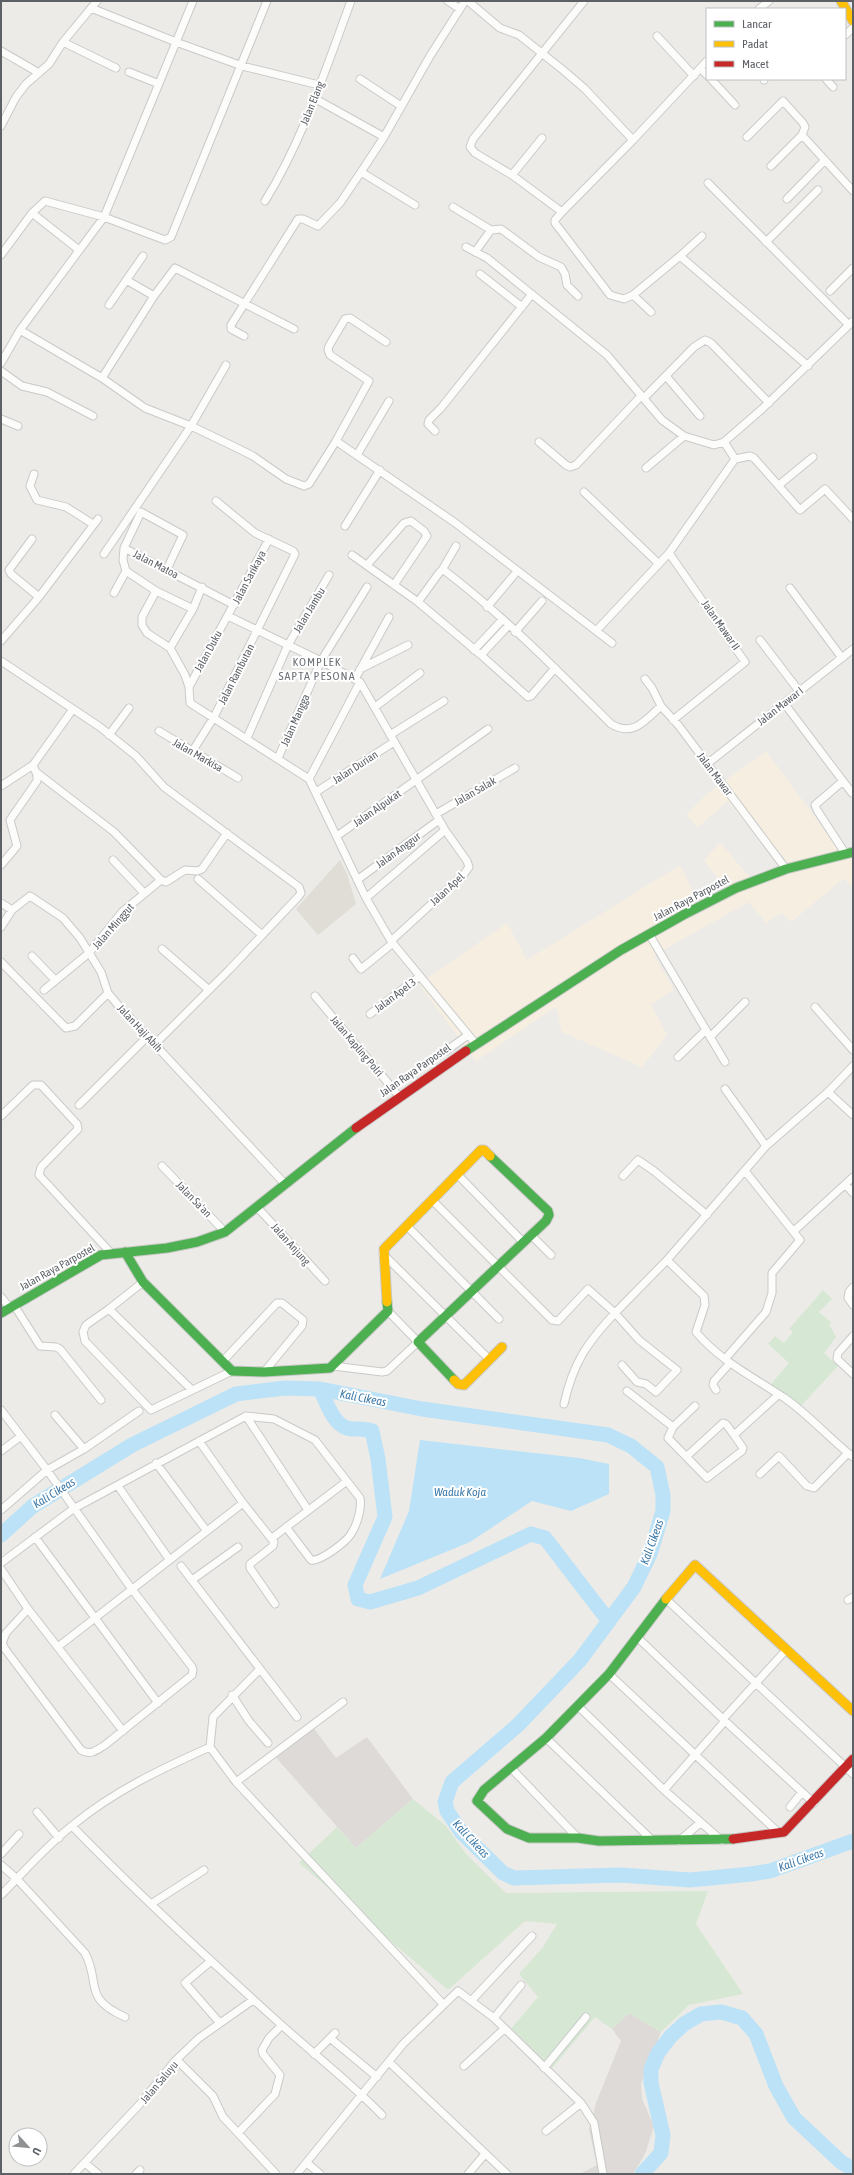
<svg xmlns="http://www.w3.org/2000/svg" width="854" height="2175" viewBox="0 0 854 2175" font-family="'Asap Condensed',sans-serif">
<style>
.commercial{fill:#f6efe1}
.industrial{fill:#dddad7}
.education{fill:#e0ddd7}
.green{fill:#d6e8d3}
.water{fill:#bbe2f7}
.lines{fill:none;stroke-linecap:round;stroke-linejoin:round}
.river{stroke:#bbe2f7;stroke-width:15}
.street-casing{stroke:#c9cac9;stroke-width:9}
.fast-casing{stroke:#c8c8c8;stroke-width:11}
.slow-casing{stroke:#c8c8c8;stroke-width:11}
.jam-casing{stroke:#c8c8c8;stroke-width:11}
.street{stroke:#fcfcfb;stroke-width:7}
.fast{stroke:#4caf50;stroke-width:9}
.slow{stroke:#ffc107;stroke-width:9}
.jam{stroke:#c62828;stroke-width:9}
.labels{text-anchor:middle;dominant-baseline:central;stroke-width:4;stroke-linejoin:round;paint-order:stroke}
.street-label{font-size:11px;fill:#5d6166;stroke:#fff}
.neighbourhood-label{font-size:12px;letter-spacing:1px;fill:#6e7378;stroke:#fff}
.water-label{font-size:12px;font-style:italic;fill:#3f7aa8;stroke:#fff}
</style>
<rect width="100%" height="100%" fill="#edebe7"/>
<path class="commercial" d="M 766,751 L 841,852 L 853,851 L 853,889 L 844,878 L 791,922 L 782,913 L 766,923 L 749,902 L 654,955 L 674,990 L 651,1004 L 667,1035 L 642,1067 L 562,1032 L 556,1007 L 476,1061 L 419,984 L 507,923 L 527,960 L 680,865 L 698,903 L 726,888 L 704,861 L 720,842 L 755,884 L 785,871 L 728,801 L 698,827 L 686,815 L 707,794 Z"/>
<path class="industrial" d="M 312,1726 L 336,1758 L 367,1737 L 413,1799 L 356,1848 L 272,1753 Z
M 629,2013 L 661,2032 L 641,2084 L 642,2099 L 654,2126 L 645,2154 L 633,2174 L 580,2174 L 597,2165 L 589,2130 L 596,2103 L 621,2041 L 612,2029 Z"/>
<path class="education" d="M 340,860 L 347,874 L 356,904 L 318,935 L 296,909 Z"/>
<path class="green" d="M 823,1290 L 832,1299 L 819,1312 L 831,1322 L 829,1324 L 836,1337 L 824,1353 L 838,1366 L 800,1407 L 788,1395 L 770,1385 L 789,1363 L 768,1344 L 775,1336 L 784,1343 L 793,1332 L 789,1329 Z
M 413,1799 L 446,1826 L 466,1854 L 506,1893 L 708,1891 L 696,1924 L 743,1994 L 689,2005 L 661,2032 L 629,2013 L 612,2029 L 595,2017 L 549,2072 L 509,2031 L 538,1997 L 519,1974 L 543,1947 L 557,1924 L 525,1921 L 448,1990 L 299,1863 L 337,1827 L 356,1848 Z"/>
<path class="water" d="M 420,1440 L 579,1458 L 609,1464 L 609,1494 L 571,1511 L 532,1501 L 470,1542 L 380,1579 L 409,1511 Z"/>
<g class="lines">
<path class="river" d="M 320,1389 C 326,1401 333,1424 347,1428 C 354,1430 362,1428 372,1431 L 378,1459 L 385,1517 L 355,1585 L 358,1599 L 370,1602 L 418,1588 L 531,1534 L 545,1538 L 608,1620
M 1,1535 L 33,1506 L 132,1445 L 236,1394 L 285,1388 L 320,1389 L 422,1409 L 608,1435 L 631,1446 L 657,1467 L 663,1495 L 663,1511 L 650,1554 L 634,1587 L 580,1660 L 518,1725 L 452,1782 L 445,1802 L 447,1811 L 462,1833 L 503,1873 L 514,1878 L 621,1875 L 690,1880 L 751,1874 L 770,1871 L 853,1841
M 642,2174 L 661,2153 L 663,2135 L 651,2083 L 651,2069 L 658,2053 L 670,2037 L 684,2024 L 701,2014 L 721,2012 L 742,2018 L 756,2034 L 776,2086 L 794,2118 L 841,2162 L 853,2169"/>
<g class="street-casing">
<path id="street" d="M 448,1 L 460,9
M 468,1 L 500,28 L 519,35 L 563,70 L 585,89 L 633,140
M 91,8 L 176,42 L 242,66 L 319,85
M 759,9 L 769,1
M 845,35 L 853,28
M 657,36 L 694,76
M 63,42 L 116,68
M 1,51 L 39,73
M 707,61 L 633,140 L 562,212 L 555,220 L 555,223 L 610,295 L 624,299 L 633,295 L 680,256 L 808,366
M 701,69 L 707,75
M 129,72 L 159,84
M 360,79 L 401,106
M 711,79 L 735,105
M 764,79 L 764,80
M 826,79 L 833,87
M 314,98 L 384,137
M 1,126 L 16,97 L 26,84 L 49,64 L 63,42 L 97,1
M 747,137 L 783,101 L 803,123 L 805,127 L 802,135 L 853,191
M 771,166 L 802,135
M 361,172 L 415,205
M 512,175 L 542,138
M 708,183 L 849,325
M 787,199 L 825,160
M 265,201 C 303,140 326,68 351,1
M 453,207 L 491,230
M 562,212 L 512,175 L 475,153 L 470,147 L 473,139 L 584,1
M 32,213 L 79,250
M 766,242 L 818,190
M 466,247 L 487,258 L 607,355 L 662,420 L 684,436 L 714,445 L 724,442 L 762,409 L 853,321
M 475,252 L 491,230 L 501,229 L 539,257 L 561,267 L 565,274 L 567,285 L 578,296
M 1,255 L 32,213 L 45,201 L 104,217 L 165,240 L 171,237 L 267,1
M 680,256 L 702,236
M 480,274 L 522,307
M 128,281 L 154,296
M 830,291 L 853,268
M 633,295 L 651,312
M 109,305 L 143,256
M 20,330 L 102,378 L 145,408 L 191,426 L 235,447 L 253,456 L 286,479 L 304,486 L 309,484 L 336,441 L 454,522 L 612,643
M 244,336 L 231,329 L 231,325 L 298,219 L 303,219 L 318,226 L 340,203 L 361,172 L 384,137 L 430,56 L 465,1
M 1,363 L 20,330 L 104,217 L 193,1
M 1,371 L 22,386 L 47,392 L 93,416
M 666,376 L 700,416
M 102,378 L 154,296 L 175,268 L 294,329
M 644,398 L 694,347 L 705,340 L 711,343 L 769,403
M 1,419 L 18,426
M 435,431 L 428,424 L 429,420 L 441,408 L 532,294
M 336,441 L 369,381 L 330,355 L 328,350 L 329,346 L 345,319 L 350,318 L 386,342
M 539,442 L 566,465 L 570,467 L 576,465 L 641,396
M 724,442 L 735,459
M 357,455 L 389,401
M 646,468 L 684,436
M 34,474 L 30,486 L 37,500 L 66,507 L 93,524
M 779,485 L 813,457
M 584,492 L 659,564
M 345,526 L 380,470
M 32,539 L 9,570 L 11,574 L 39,597
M 124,548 L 234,605
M 669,553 L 745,662 L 673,720
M 104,554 L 191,426 L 226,365
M 352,555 L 418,602 L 481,655 L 508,626
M 367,565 L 404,523 L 411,521 L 424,531 L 427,536 L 394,585
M 167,569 L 183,535 L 141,512 L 124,548 L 123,560 L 126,571 L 156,591 L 193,609
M 442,570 L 456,546
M 790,588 L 842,658
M 156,591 L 142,617 L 142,625 L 147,633 L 170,648 L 185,675 L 189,687 L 190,703 L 309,779 L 366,898 L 391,941 L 475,1043
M 114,593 L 126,571
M 418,602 L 439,573 L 442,570 L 445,571 C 504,616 558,671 611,724 C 633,737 645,721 661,706
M 487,607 L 514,575
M 228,616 L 321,661 L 360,682 L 445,830 L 366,898
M 597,630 L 669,553 L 735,459 L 750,456 L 754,458 L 800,510 L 825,489 L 853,519
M 515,632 L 542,601
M 760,640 L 799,691
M 1,641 L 39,597 L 98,519
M 170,648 L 193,609 L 202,587
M 474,650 L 502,620
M 481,655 L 528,697 L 531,696 L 555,668
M 1,661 L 100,727 L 136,756 L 164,787 L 299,887 L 301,893 L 298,897 L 230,969 L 154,1045
M 360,669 L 408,645
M 355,679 L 389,617
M 645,679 L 652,688 L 661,706 L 679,726 L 786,869
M 189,687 L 269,539
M 784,703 L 852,793
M 375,707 L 420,673
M 159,731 L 238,778
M 109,735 L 129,708
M 390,735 L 444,701
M 247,738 L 288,645 L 329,575
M 192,752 L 214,717 L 295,554 L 293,551 L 255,533 L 216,501
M 278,758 L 321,661 L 367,587
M 707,764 L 853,649
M 36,772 L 114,832 L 161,880
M 309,779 L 360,682
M 843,781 L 815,805 L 817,810 L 845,853
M 1,786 L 33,765 L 73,709
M 316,792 L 394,742
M 436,814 L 515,768
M 337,836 L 488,729
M 113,860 L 144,893
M 1,865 L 17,846 L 10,820 L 37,781 L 37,775 L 33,765
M 198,879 L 262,935
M 161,880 L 166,882 L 185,870 L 197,871 L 202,869 L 227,833
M 357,880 L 439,820
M 1,903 L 12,910 L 30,896 L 63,918 L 80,938 L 101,972 L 108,993 L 118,1005 L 285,1184
M 1,927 L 12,910
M 649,934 L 725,1062
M 391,941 L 464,874 L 469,867 L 467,861 L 445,830
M 162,949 L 209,990
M 32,956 L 55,980
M 353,958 L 361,969 L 393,943
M 1,962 L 66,1028 L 75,1026 L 108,993
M 44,990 L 89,953 L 122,912 L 161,880
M 315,996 L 399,1096
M 815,1007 L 853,1050
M 370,1014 L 420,976
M 710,1037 L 745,1002
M 446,1051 L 468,1035
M 678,1057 L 706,1030
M 725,1089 L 766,1146
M 828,1092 L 853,1115
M 79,1105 L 146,1038
M 1,1116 L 33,1085 L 41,1085 L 77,1124 L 78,1129 L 41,1167 L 39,1175 L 111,1253
M 162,1166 L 225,1232
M 457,1174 L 524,1243
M 623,1176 L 638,1160 L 654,1171 L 707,1215
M 846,1185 L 853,1193
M 432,1200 L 552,1320 L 558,1321 L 588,1289 L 615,1313 L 667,1260 L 766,1146 L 828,1092 L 853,1066
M 257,1207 L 325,1281
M 407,1226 L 499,1319
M 794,1231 L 853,1177
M 532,1236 L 551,1255
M 383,1254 L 490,1360
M 667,1260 L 704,1296 L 705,1305 L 696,1332 C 720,1361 755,1378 786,1399 C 810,1416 830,1439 853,1457
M 143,1282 L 109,1309 L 192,1390
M 853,1287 L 849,1292 L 848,1298 L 853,1305
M 1,1297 L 10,1308
M 14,1305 L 40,1346 L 56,1347 L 60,1349 L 101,1400
M 109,1309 L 86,1325 L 83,1332 L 85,1341 L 151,1410 L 232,1371
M 853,1336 L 838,1353 L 837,1359 L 853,1374
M 725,1359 L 766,1312 L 772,1293 L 772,1273 L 800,1240 L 745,1171
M 222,1362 L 277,1303 L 282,1303 L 303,1320 L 302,1326 L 264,1372
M 333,1366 L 382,1372 L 387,1371 L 418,1342 L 388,1311
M 716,1390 L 713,1385 L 714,1381 L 730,1363
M 627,1391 L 673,1427
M 564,1404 C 573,1363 587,1343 615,1313 L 639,1340 L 677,1370 L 656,1392 L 646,1384 L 637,1382 L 622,1365
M 695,1406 L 673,1427 L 668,1438 L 707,1478 L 742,1451 L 743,1448 L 734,1435 L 778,1395
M 1,1410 L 47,1470 L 131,1588 L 192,1667 L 193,1670 L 192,1675 L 105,1745 C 97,1750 90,1756 81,1750 L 5,1649 L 2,1643 L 6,1633 L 28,1609
M 55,1415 L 84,1449 L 139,1411
M 246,1416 L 308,1510
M 199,1441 L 243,1503 L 274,1542 L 273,1546 L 250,1564 L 250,1568 L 275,1604
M 1,1451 L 20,1437
M 687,1456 L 723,1423 L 726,1424 L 734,1435
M 156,1463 L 206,1530
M 760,1474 L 779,1456 L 807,1486 L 814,1488 L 848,1453
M 118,1486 L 169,1559
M 1,1510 L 47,1470 L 84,1449
M 35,1537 L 158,1703
M 272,1538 L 347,1481
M 1,1563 L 73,1509 L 246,1416 L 274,1419 L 315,1440 L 360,1498 C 362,1508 357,1525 351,1534 C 346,1542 320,1562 311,1560 L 286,1527
M 181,1566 L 297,1717
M 1,1569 L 28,1609 L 123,1731
M 192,1580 L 238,1547
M 666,1599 L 853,1774
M 848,1600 L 853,1597
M 637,1637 L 725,1721 L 814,1803
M 59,1646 L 243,1503
M 260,1669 L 213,1717 L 210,1747 L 236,1782 L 443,2004
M 609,1674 L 779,1833
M 232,1695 L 249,1721 L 268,1743
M 578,1706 L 664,1790 L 722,1841
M 546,1738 L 652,1840
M 511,1768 L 578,1838
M 236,1782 L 343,1702
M 664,1790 L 725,1721 L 724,1718 L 786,1650
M 790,1807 L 802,1792
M 37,1812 L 59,1838
M 72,1826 C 137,1893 206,1957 276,2020 C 311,2052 349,2081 382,2115
M 679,1841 L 700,1823
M 1,1854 L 19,1834
M 1,1865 L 17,1879 L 85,1953 C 101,1983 82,1998 125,2017
M 1,1895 C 24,1872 47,1845 73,1825 C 114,1791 161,1769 210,1747
M 151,1904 L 204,1870
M 211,1961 L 185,1983 L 219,2022
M 472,2000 L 532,1936
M 494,2018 L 521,1985
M 330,2038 L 377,2077
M 314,2054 L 335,2033
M 177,2060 L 213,2096 L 223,2117 L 238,2133
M 389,2062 L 507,2174
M 464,2066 L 504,2029
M 544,2068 L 586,2017
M 546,2131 L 581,2103
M 85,2163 L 98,2174
M 307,2163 L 320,2174
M 74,2174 L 139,2105 L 175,2061 L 199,2038 L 253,2000
M 136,2174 L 140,2170
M 276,2174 L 238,2133 L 275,2094 L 280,2075 L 263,2054 L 262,2050 L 269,2038 L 281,2026
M 297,2174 L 403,2044 L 458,1991 L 494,2018 L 581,2103 L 594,2123 L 603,2174
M 468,2174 L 485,2154"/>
</g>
<g class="fast-casing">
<path id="fast" d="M 466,1051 L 621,950 L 685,914 L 736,888 L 786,869 L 853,852
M 125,1252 L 143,1282 L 232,1371 L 264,1372 L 330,1368 L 388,1311 L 387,1302
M 1,1313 L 101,1255 L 167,1248 L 197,1242 L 225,1232 L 356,1128
M 454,1380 L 418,1342 L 546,1221 L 549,1215 L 548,1211 L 490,1156
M 666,1599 L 609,1674 L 546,1738 L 484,1790 L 477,1801 L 507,1829 L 529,1838 L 578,1838 L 599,1841 L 733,1839"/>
</g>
<g class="slow-casing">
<path id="slow" d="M 841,1 L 853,21
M 387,1302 L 384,1249 L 481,1150 L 484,1150 L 490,1156
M 454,1380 L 458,1384 L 464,1385 L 502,1347
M 666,1599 L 695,1565 L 853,1711"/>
</g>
<g class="jam-casing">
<path id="jam" d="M 356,1128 L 466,1051
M 733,1839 L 784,1832 L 853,1759"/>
</g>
<use href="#street" class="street"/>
<use href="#fast" class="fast"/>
<use href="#slow" class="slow"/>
<use href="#jam" class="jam"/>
</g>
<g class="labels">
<g class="street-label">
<text transform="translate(312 103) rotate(-68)">Jalan Elang</text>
<text transform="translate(156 564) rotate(27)">Jalan Matoa</text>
<text transform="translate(249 577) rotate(-62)">Jalan Sarikaya</text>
<text transform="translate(309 610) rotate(-59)">Jalan Jambu</text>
<text transform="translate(721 625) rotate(55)">Jalan Mawar II</text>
<text transform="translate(208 651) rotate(-61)">Jalan Duku</text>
<text transform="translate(236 674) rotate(-63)">Jalan Rambutan</text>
<text transform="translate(780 706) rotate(-38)">Jalan Mawar I</text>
<text transform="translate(295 720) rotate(-66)">Jalan Mangga</text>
<text transform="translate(198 755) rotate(30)">Jalan Markisa</text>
<text transform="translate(355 767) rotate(-33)">Jalan Durian</text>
<text transform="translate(715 774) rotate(53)">Jalan Mawar</text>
<text transform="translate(475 791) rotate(-30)">Jalan Salak</text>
<text transform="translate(377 808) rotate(-35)">Jalan Alpukat</text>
<text transform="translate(398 850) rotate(-36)">Jalan Anggur</text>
<text transform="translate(447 889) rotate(-43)">Jalan Apel</text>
<text transform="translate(691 898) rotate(-28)">Jalan Raya Parpostel</text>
<text transform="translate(113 926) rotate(-49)">Jalan Minggut</text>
<text transform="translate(395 995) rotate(-37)">Jalan Apel 3</text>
<text transform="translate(140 1028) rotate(47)">Jalan Haji Abih</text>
<text transform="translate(357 1046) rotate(50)">Jalan Kapling Polri</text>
<text transform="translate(415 1070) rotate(-35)">Jalan Raya Parpostel</text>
<text transform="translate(194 1199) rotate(46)">Jalan Sa'an</text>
<text transform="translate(291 1244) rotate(48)">Jalan Anjung</text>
<text transform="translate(57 1267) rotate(-29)">Jalan Raya Parpostel</text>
<text transform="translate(159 2082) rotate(-50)">Jalan Saluyu</text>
</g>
<g class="neighbourhood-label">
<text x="317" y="662">KOMPLEK<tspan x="317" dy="14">SAPTA PESONA</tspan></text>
</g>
<g class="water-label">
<text transform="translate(363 1398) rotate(11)">Kali Cikeas</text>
<text x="460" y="1492">Waduk Koja</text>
<text transform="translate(54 1493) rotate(-32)">Kali Cikeas</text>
<text transform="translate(652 1542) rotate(-70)">Kali Cikeas</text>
<text transform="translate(471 1839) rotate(47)">Kali Cikeas</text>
<text transform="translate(801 1860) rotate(-20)">Kali Cikeas</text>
</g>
</g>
<rect width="854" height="2175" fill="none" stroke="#5d6166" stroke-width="4"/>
<rect x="706" y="8" width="140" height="72" fill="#ffffff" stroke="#bec0c2"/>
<rect x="714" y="21" width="20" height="6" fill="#4caf50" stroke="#bec0c2"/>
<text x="742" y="28" font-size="12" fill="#5d6166">Lancar</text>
<rect x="714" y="41" width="20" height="6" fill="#ffc107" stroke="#bec0c2"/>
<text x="742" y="48" font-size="12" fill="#5d6166">Padat</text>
<rect x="714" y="61" width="20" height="6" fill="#c62828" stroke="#bec0c2"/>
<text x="742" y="68" font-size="12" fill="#5d6166">Macet</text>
<g transform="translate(28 2147) rotate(117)"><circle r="19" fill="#ffffff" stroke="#bec0c2"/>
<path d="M0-3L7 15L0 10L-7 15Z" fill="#8f9193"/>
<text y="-6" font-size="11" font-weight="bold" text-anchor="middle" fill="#5d6166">U</text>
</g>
</svg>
